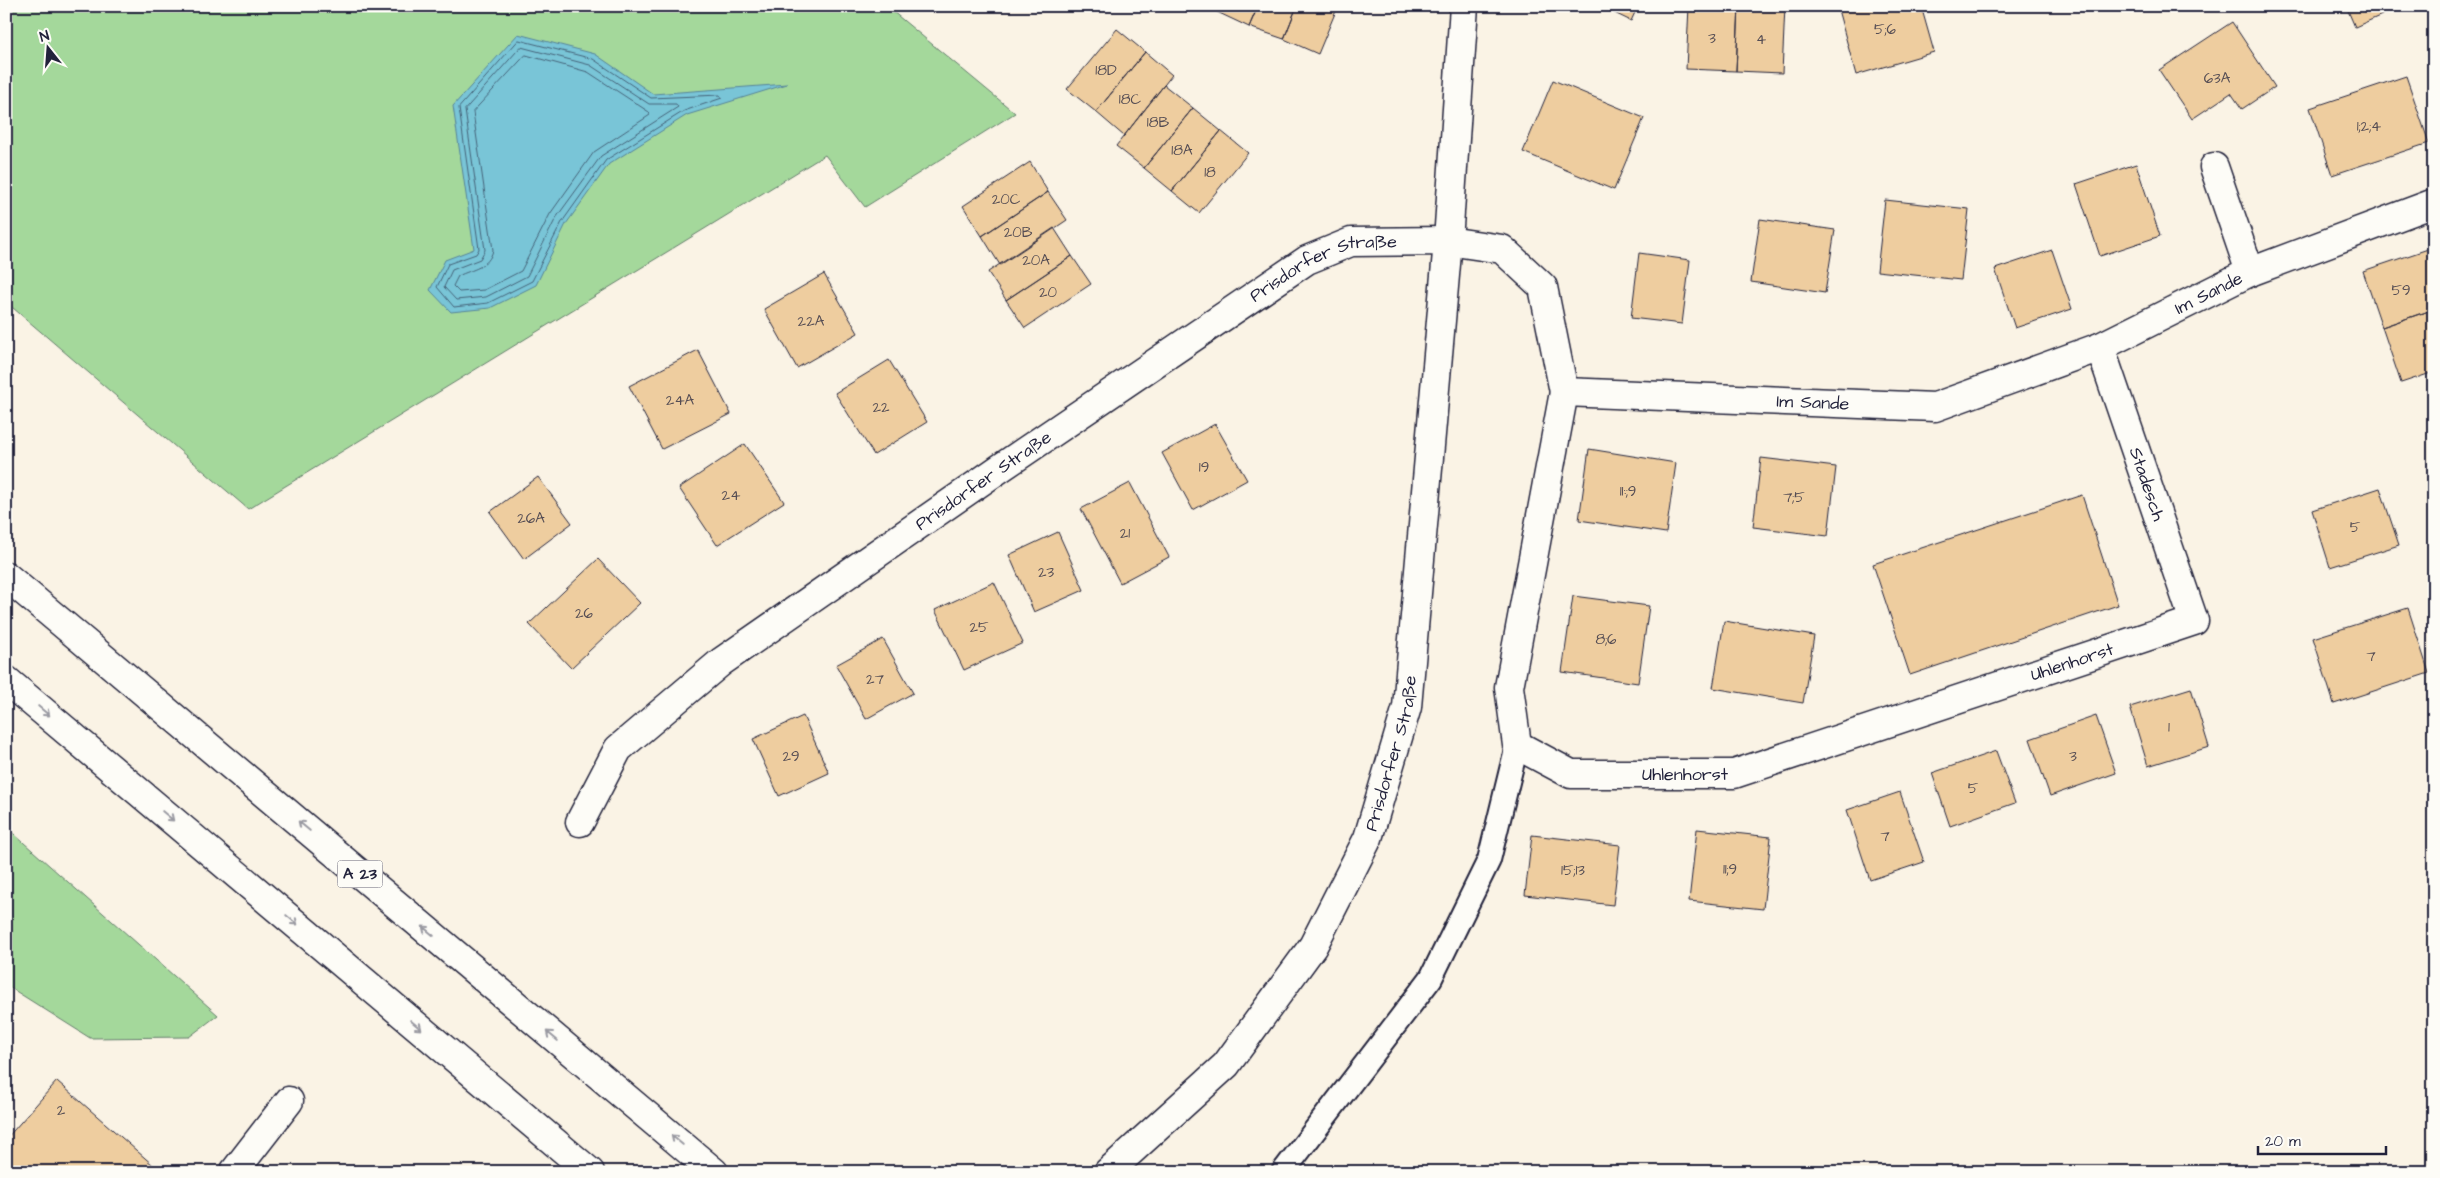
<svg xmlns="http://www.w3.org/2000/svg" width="2440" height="1178" viewBox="0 0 2440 1178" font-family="'Architects Daughter',sans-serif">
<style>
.green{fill:#a4d89b;stroke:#637d6b}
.water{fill:#79c5d7;stroke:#568499}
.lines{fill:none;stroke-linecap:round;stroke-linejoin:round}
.shore{stroke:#456379;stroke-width:1}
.building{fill:#eecd9f;stroke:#22223b}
.lane-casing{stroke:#22223b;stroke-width:26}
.street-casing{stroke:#22223b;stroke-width:31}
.highway-casing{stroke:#22223b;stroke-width:31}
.lane{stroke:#fdfcf7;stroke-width:22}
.street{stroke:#fdfcf7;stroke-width:28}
.highway{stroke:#fdfcf7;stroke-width:28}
.oneway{stroke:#9a9aa2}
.labels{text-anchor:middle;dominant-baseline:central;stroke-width:5;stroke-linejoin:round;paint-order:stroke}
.number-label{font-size:15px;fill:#554d54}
.shield{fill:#fdfcf7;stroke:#646373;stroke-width:1}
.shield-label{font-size:16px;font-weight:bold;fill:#22223b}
.street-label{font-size:18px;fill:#22223b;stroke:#fdfcf7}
</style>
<rect width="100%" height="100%" fill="#faf3e5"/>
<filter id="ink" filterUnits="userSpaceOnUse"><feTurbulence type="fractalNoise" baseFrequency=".02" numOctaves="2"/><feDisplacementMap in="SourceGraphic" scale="10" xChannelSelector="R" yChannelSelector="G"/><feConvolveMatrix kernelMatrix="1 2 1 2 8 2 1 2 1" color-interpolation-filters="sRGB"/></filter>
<g filter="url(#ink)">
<path class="green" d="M 6,6 L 886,6 L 1015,113 L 865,207 L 825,155 L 248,509 L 6,302 Z
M 6,827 L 218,1015 L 189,1037 L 90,1038 L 6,985 Z"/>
<path class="water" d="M 518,34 L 595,54 L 653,94 L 787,84 L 687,115 L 609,164 L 566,224 L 536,285 L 490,308 L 451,312 L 430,290 L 445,260 L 474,249 L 453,106 Z"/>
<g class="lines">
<path class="shore" d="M 519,40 L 593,59 L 651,98 L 720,95 L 722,98 L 684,111 L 606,160 L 562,222 L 532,281 L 488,303 L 454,307 L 437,287 L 448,264 L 476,254 L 479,249 L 459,108 Z
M 521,47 L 590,65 L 649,104 L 676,104 L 678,107 L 601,156 L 556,218 L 527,276 L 486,297 L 456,300 L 444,287 L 452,270 L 480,259 L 485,250 L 465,110 Z
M 526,55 L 588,72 L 649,112 L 650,115 L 594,152 L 550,214 L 521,271 L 484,290 L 459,292 L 453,286 L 458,276 C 472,269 489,268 493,250 L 473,112 Z"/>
</g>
<path class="building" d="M 1217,6 L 1258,6 L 1249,27 L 1215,11 Z
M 1258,6 L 1297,6 L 1284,39 L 1249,27 Z
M 1297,6 L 1338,6 L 1318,54 L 1284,39 Z
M 1600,6 L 1638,6 L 1631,21 Z
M 1689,6 L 1739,6 L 1736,71 L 1686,69 Z
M 1739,6 L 1785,6 L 1782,73 L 1736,71 Z
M 1837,6 L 1921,6 L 1934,52 L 1856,75 Z
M 2346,6 L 2402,6 L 2355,27 Z
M 2232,22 L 2275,87 L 2242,109 L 2231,93 L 2192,119 L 2159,70 Z
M 1117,29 L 1145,52 L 1096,112 L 1067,89 Z
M 1145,52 L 1172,75 L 1124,136 L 1096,112 Z
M 2406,76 L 2429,143 L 2332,175 L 2310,108 Z
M 1553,80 L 1644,118 L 1614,190 L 1523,152 Z
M 1164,85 L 1193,108 L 1144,168 L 1116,146 Z
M 1193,108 L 1221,131 L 1172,191 L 1144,168 Z
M 1221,131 L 1248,153 L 1199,213 L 1172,191 Z
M 1030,162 L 1048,192 L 982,236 L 963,206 Z
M 2136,164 L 2160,236 L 2100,256 L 2076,184 Z
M 1048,192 L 1067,220 L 1000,265 L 982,236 Z
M 1885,200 L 1969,209 L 1961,280 L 1877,271 Z
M 1760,219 L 1835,230 L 1825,293 L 1751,282 Z
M 1054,228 L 1072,256 L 1006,300 L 988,272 Z
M 2434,247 L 2434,309 L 2382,327 L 2363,271 Z
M 2052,250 L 2072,309 L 2015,328 L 1995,269 Z
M 1639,253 L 1690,260 L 1682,324 L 1631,318 Z
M 1072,256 L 1091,284 L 1025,328 L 1006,300 Z
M 824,274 L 858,333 L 797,368 L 764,309 Z
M 2434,309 L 2434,372 L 2401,383 L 2382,327 Z
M 698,350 L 731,414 L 662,449 L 629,386 Z
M 889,360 L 927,422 L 874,455 L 835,393 Z
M 1215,424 L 1247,480 L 1193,510 L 1162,453 Z
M 745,444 L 784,502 L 717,545 L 679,488 Z
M 1589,449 L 1676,463 L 1666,533 L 1579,520 Z
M 1761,458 L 1836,467 L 1828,536 L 1753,527 Z
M 538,477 L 572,523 L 524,559 L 490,512 Z
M 1130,483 L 1169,557 L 1120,583 L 1081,509 Z
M 2380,488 L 2399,545 L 2330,567 L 2312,510 Z
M 2082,495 L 2118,605 L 1910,675 L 1873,564 Z
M 1058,532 L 1084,590 L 1034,612 L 1009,555 Z
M 598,559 L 640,603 L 571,668 L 529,624 Z
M 994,582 L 1023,643 L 964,670 L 935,610 Z
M 1573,596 L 1649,606 L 1638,683 L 1562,672 Z
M 2408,608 L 2429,673 L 2334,704 L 2313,638 Z
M 1724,621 L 1814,636 L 1803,703 L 1713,688 Z
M 883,639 L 913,693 L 866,719 L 836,665 Z
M 2191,688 L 2209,747 L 2148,766 L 2130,707 Z
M 803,716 L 829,773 L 779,796 L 753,739 Z
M 2096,716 L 2116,773 L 2050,796 L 2030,739 Z
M 1996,751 L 2015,803 L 1950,826 L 1932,773 Z
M 1900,792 L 1924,862 L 1870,880 L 1847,810 Z
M 1697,829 L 1771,837 L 1763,909 L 1689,901 Z
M 1532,835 L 1620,845 L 1613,905 L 1525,895 Z
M 57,1081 L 161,1172 L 6,1172 L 6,1139 Z"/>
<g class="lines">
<g class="lane-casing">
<path id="lane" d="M 1283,1172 L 1431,978 L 1489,860 L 1517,745"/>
</g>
<g class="street-casing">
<g id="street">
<path d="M 2214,167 L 2250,272"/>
<path id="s1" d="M 1564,392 L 1509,687 L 1517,745 L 1571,774 L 1734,774 L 2194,621 L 2100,347"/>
<path id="s2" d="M 580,822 L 618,749 L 721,662 L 999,469 L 1307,260 L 1351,242 L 1448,241 L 1502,249 L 1543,287 L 1564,392 L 1935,407 L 2100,347 L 2250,272 L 2434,203"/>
<path d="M 234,1172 L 289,1101"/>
<path id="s3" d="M 1108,1172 L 1226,1065 L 1313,946 L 1368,838 L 1407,707 L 1448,241 L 1464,6"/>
</g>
</g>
<g class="highway-casing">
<path id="highway" d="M 6,576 L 714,1172
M 6,680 L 590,1172"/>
</g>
<use href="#lane" class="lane"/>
<use href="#street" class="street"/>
<use href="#highway" class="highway"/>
</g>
<defs><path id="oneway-shaft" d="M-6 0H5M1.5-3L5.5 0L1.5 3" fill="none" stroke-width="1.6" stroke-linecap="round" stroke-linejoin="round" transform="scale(1.25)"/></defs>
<g class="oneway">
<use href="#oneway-shaft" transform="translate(44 711) rotate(40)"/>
<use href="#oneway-shaft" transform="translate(168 816) rotate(40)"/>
<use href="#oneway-shaft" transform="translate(304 826) rotate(-140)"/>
<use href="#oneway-shaft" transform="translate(292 920) rotate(40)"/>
<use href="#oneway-shaft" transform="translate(428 931) rotate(-140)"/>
<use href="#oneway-shaft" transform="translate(416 1025) rotate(40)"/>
<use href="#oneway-shaft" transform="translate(552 1036) rotate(-140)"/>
<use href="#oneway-shaft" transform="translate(677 1140) rotate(-140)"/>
</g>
</g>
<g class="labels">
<g class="number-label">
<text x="1885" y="29">5;6</text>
<text x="1712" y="38">3</text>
<text x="1761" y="39">4</text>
<text x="1106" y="70">18D</text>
<text x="2217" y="78">63A</text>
<text x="1130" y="99">18C</text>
<text x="1158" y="122">18B</text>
<text x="2369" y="126">1;2;4</text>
<text x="1182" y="150">18A</text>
<text x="1210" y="172">18</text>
<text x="1006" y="199">20C</text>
<text x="1018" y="232">20B</text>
<text x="1036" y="260">20A</text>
<text x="2401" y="290">59</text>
<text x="1048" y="292">20</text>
<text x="811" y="321">22A</text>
<text x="680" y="400">24A</text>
<text x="881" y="407">22</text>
<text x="1204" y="467">19</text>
<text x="1628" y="491">11:;9</text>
<text x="731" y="495">24</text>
<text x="1794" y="497">7;5</text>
<text x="531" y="518">26A</text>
<text x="2355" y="527">5</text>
<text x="1125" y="533">21</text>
<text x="1046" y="572">23</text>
<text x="584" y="613">26</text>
<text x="979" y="627">25</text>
<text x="1606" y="639">8;6</text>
<text x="2371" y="656">7</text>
<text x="875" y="679">27</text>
<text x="2169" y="727">1</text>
<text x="791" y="756">29</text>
<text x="2073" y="756">3</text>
<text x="1973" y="788">5</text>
<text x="1885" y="836">7</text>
<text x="1730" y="869">11;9</text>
<text x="1573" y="870">15;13</text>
<text x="61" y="1110">2</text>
</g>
<rect class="shield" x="337.5" y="860.5" width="45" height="27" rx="4"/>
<g class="shield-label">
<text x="360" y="874">A 23</text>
</g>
<g class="street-label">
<text stroke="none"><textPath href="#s2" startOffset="941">Prisdorfer Straße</textPath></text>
<text stroke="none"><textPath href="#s2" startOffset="1958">Im Sande</textPath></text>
<text stroke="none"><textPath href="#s2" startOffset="1539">Im Sande</textPath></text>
<text stroke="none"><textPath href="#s2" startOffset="536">Prisdorfer Straße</textPath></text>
<text transform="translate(2147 484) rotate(71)">Stadesch</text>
<text stroke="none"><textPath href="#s1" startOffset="939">Uhlenhorst</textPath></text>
<text stroke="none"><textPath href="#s3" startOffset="516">Prisdorfer Straße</textPath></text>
<text stroke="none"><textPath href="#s1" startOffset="534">Uhlenhorst</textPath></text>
</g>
</g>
<rect width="2440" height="1178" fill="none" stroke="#fdfcf7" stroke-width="25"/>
<rect x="12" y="12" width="2415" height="1153" fill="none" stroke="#22223b" stroke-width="2" filter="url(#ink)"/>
<g transform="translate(48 48) rotate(343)" stroke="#fdfcf7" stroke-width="4" paint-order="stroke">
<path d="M0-4L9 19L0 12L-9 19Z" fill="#22223b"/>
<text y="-8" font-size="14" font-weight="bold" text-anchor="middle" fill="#22223b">N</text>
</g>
<path d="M2258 1146v8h128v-8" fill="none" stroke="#22223b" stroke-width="2.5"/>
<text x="2265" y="1146" font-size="15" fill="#22223b" stroke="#fdfcf7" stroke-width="4" paint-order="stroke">20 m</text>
</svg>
